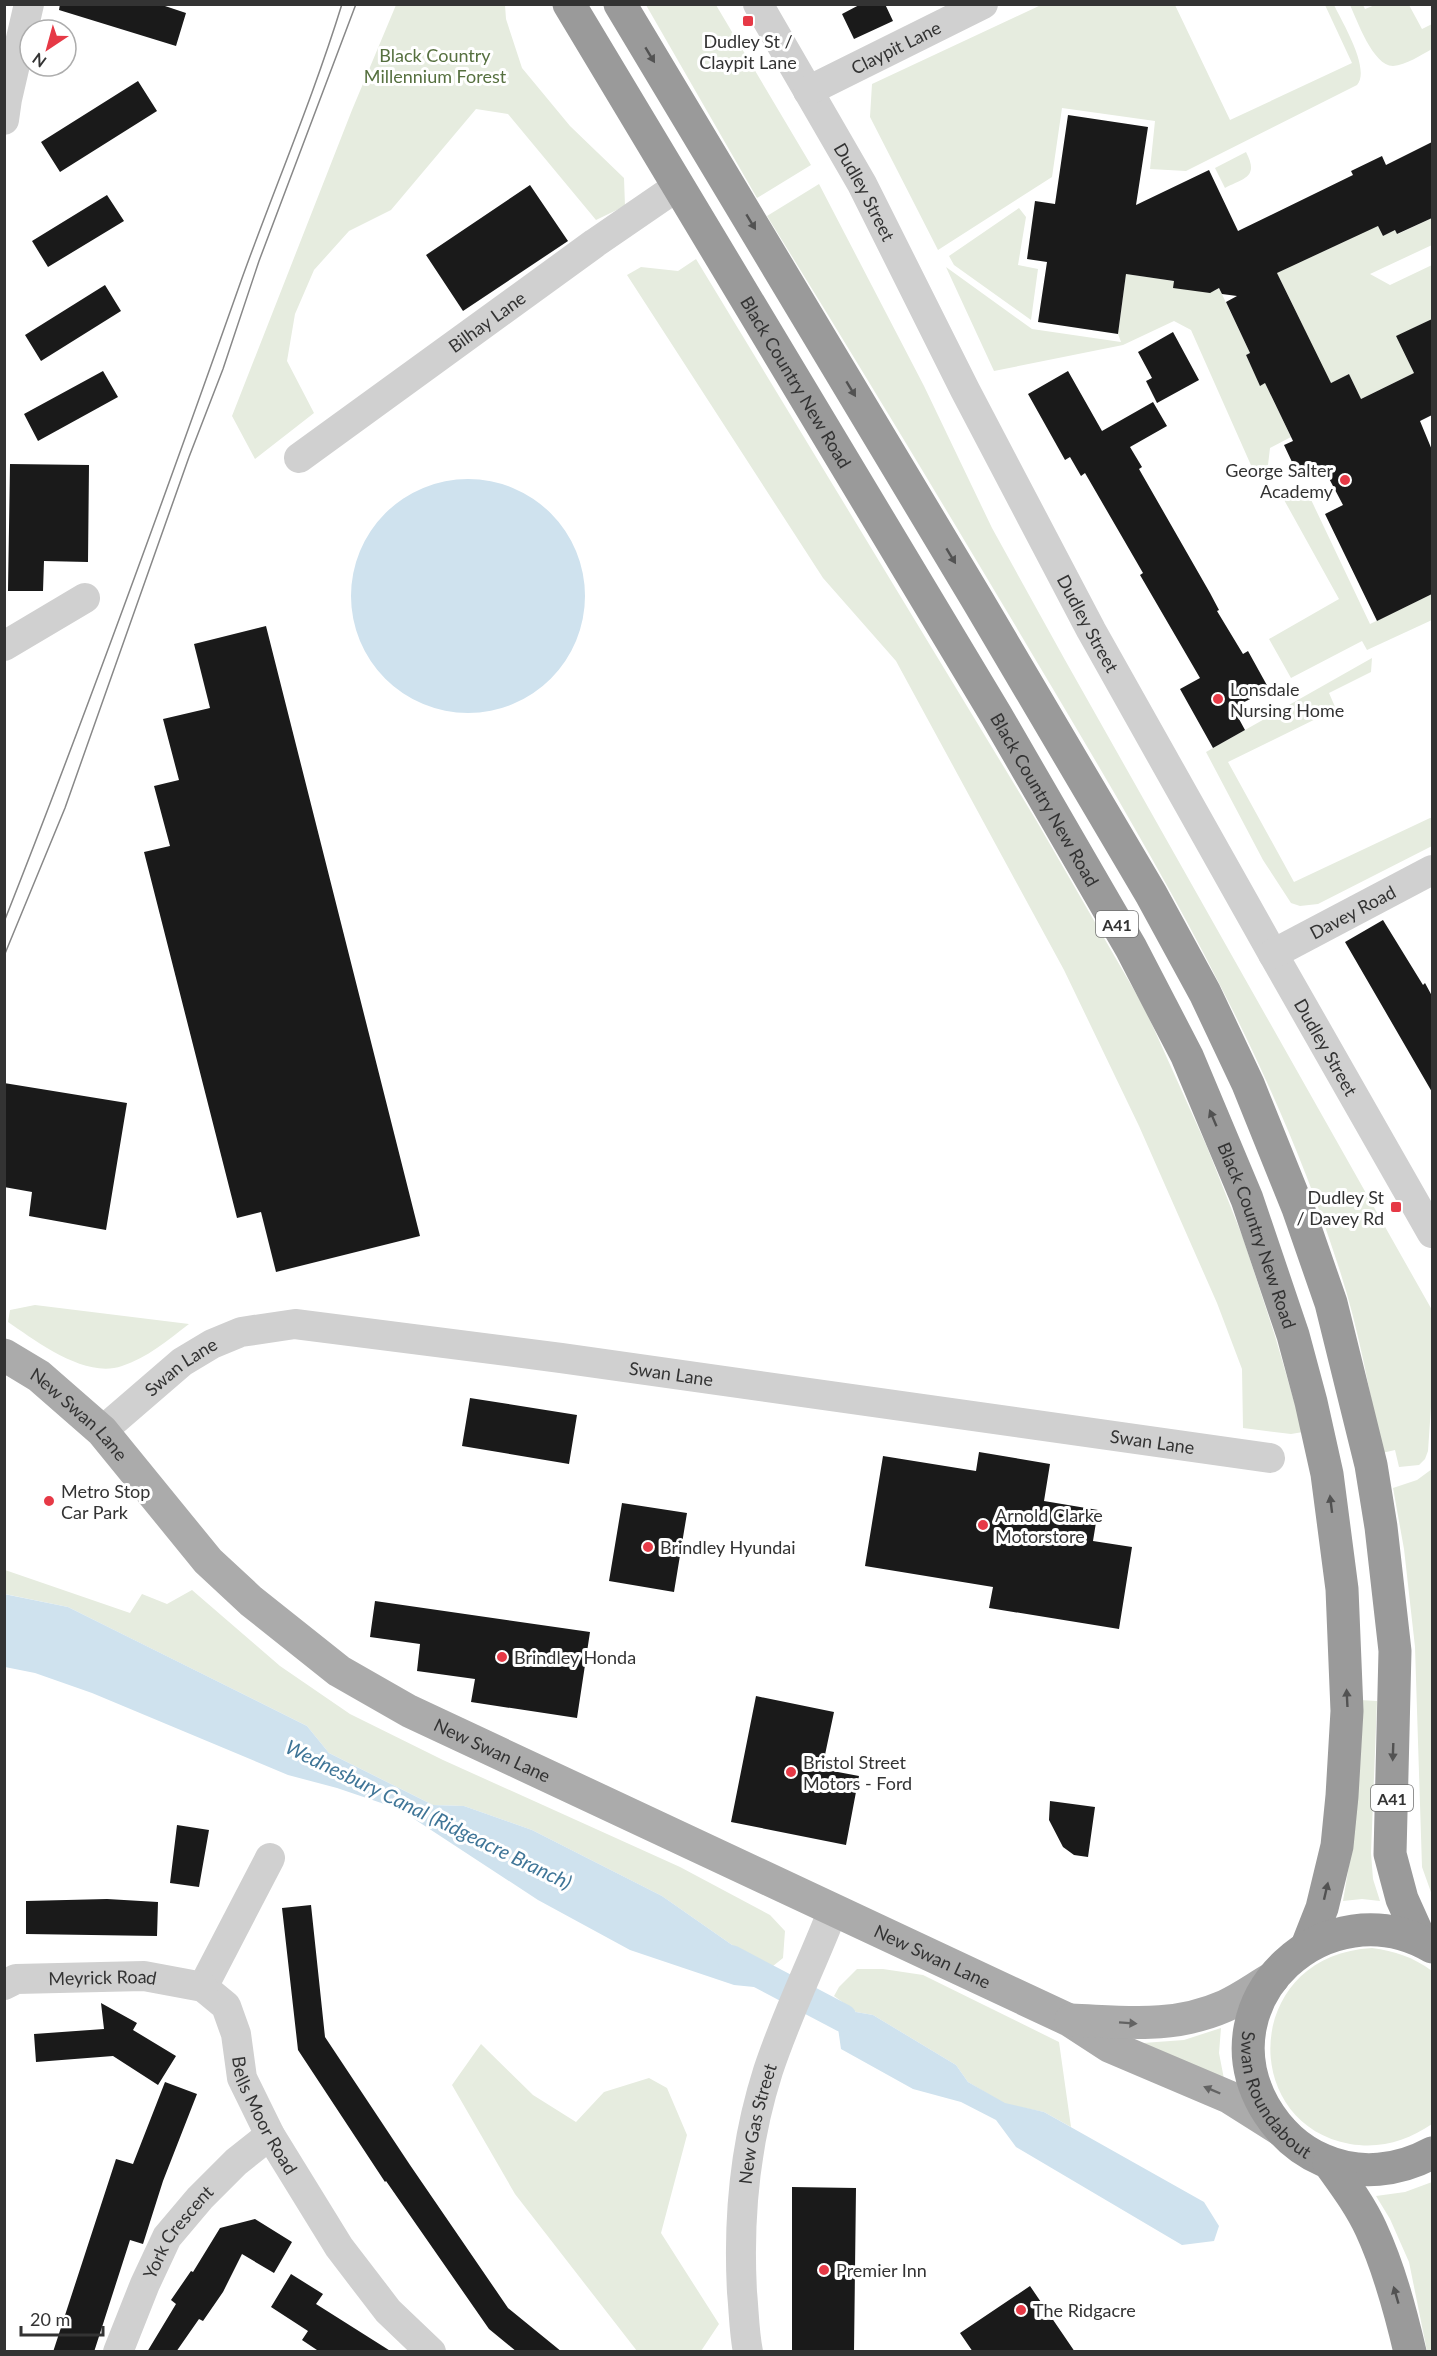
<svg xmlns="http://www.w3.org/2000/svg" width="1437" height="2356" viewBox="0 0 1437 2356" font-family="Lato,sans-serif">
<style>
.green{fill:#e6ecdf;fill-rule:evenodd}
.water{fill:#cfe2ee}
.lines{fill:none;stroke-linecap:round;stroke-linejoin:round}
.canal{stroke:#cfe2ee;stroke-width:28}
.building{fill:#1a1a1a}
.minor{stroke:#d0d0d0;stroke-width:30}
.major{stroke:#ababab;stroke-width:33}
.highway{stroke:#9a9a9a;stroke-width:33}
.tram{stroke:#888;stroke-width:1.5}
.oneway{fill:#525252}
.oneway2{fill:#636363}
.poi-dot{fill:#e63946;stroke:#fff;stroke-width:2}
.labels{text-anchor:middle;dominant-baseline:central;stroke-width:6;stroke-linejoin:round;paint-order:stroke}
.shield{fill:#fff;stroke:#707070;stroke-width:1.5}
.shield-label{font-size:16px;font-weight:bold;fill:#333}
.poi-label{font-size:18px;fill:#333;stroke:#fff;text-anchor:start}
.street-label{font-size:18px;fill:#333;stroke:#fff}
.park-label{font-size:18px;fill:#56703f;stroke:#fff}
.water-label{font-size:20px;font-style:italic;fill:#3f7597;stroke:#fff}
</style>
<rect width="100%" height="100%" fill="#fff"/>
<path class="green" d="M 396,5 L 505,5 L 506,19 L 522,68 L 570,126 L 624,178 L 625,206 L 596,220 L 508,114 L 476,109 L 391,210 L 349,231 L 314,270 L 295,314 L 287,361 L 314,413 L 255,459 L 232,416 L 352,110 Z
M 646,5 L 716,5 L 811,165 L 757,198 Z
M 1041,5 L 1175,5 L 1230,120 L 1352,63 L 1325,5 L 1334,5 C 1342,22 1371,69 1357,85 L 1186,171 L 1150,169 L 1155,121 L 1062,108 L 1052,177 L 938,250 L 870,117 L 872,84 Z
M 1350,5 L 1363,5 L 1365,9 L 1375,5 L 1409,5 L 1422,29 L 1432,24 L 1432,49 C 1421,55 1406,65 1393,66 C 1373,66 1357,20 1350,5 Z
M 1246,152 C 1259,177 1245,178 1225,188 L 1215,168 Z
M 819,184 L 924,386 L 992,528 L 1065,660 L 1432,1310 L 1432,1392 L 1428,1451 L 1425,1459 L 1419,1465 L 1399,1467 L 1395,1450 L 1382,1453 C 1369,1389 1358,1324 1337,1262 C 1272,1060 1164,876 1056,694 C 961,534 865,374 767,216 Z
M 1019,208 L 1026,217 L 1018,265 L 1038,269 L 1031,320 L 954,265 L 949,256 Z
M 1374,218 L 1383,236 L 1395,230 L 1398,234 L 1432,218 L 1432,245 L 1370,274 L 1390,285 L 1432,265 L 1432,319 L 1397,336 L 1414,373 L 1326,416 L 1305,330 L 1277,273 L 1354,237 ZM 1349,374 L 1356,389 L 1332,401 L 1325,386 Z
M 696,259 L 1036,820 L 1145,1009 L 1207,1147 L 1243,1238 L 1275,1336 L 1303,1432 L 1291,1434 L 1243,1428 L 1242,1369 L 1217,1303 L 1139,1126 L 1064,970 L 896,661 L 823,578 L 627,275 L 641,267 L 678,271 Z
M 946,267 L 1032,329 L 1121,342 L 1118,334 L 1126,274 L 1174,281 L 1214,291 L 1219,288 L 1250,353 L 1246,355 L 1260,385 L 1265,383 L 1291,437 L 1270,448 L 1268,465 L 1254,472 L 1191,330 L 1174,321 L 1123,345 L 994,371 Z
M 1305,487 L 1370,624 L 1432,594 L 1432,620 L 1367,650 L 1362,641 L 1291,678 L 1269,639 L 1339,599 L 1283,498 Z
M 1372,658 L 1371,672 L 1329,693 L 1336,709 L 1228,762 L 1294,882 L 1430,818 L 1432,818 L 1432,846 L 1318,904 L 1300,906 L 1291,903 L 1263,860 L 1206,752 Z
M 35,1305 L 189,1324 C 168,1340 147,1358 122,1366 C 85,1379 36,1341 8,1322 L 10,1310 Z
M 1432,1469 L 1432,1895 L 1422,1867 L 1415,1647 L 1404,1549 L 1393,1488 L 1417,1480 Z
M 5,1570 L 130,1613 L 142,1594 L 167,1604 L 192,1590 L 280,1666 L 350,1714 L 443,1760 L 680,1867 L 770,1915 L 785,1931 L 783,1958 L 768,1970 L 662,1896 L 532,1830 L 464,1806 L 433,1805 L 329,1753 L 307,1726 L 68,1607 L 5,1594 Z
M 1360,1700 L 1377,1701 L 1371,1853 L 1373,1879 L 1380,1901 L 1362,1899 L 1343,1901 L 1350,1859 Z
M 1372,1948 C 1395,1951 1413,1957 1432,1971 L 1432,2124 C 1407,2141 1381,2149 1350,2144 C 1238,2124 1243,1955 1372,1948 Z
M 857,1969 L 883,1969 L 923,1975 L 1059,2042 L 1071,2127 L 1044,2112 L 1005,2104 L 968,2082 L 956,2065 L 873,2015 L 856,2012 L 834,1996 L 839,1987 Z
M 1221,2028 L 1219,2053 L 1224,2079 L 1143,2043 L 1184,2040 Z
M 481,2044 L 533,2095 L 576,2122 L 604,2092 L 649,2078 L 667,2088 L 687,2135 L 661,2233 L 719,2324 L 701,2351 L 637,2351 L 515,2194 L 452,2085 Z
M 1432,2182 L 1432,2350 L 1427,2351 L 1409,2262 L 1390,2219 L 1376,2196 L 1405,2192 Z"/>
<path class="water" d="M351 596a117 117 0 1 1 234 0a117 117 0 1 1-234 0Z
M 4,1594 L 68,1607 L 307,1726 L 329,1753 L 433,1805 L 464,1806 L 532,1830 L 662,1896 L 768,1970 L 764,1988 L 734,1985 L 630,1950 L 538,1900 L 399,1809 L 337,1788 L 288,1775 L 92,1693 L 35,1673 L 5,1667 Z
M 856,2012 L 873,2015 L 956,2065 L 968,2082 L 1005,2103 L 1044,2112 L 1204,2202 L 1219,2226 L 1214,2241 L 1182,2245 L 1016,2147 L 996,2120 L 961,2102 L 913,2089 L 841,2049 L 838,2028 Z"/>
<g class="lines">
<path class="canal" d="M 731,1959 L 843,2018"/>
</g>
<path class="building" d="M 60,4 L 159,4 L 186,13 L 176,46 L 59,10 Z
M 861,4 L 885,4 L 893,21 L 854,39 L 842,14 Z
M 138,81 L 157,111 L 60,172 L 41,142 Z
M 1068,115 L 1148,127 L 1136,205 L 1209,170 L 1238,231 L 1353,175 L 1351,171 L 1382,156 L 1386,165 L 1432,142 L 1432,218 L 1397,234 L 1395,230 L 1383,236 L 1378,226 L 1277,273 L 1331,383 L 1349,374 L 1361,399 L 1414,373 L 1396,336 L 1432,319 L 1432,415 L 1420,421 L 1432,450 L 1432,594 L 1377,621 L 1325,514 L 1343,505 L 1323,467 L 1300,479 L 1284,445 L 1293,441 L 1265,383 L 1260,386 L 1246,355 L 1250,353 L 1226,302 L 1237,296 L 1222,294 L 1219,288 L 1210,293 L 1173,288 L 1174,281 L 1126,274 L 1118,334 L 1038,322 L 1047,262 L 1027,259 L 1035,201 L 1055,204 Z
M 530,185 L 568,241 L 463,311 L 426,255 Z
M 107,195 L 124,221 L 48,267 L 32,241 Z
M 105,285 L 121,311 L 41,361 L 25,335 Z
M 1173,332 L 1199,380 L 1157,403 L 1146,381 L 1152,378 L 1138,352 Z
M 103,371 L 118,397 L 38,441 L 24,414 Z
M 1068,371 L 1102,431 L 1153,402 L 1167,426 L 1130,447 L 1142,467 L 1139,469 L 1210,593 L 1219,610 L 1217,611 L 1243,654 L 1248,651 L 1269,689 L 1233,708 L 1245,730 L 1213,748 L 1180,689 L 1200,678 L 1140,575 L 1143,573 L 1085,473 L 1081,476 L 1070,457 L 1065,460 L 1028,394 Z
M 10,464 L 89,465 L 88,562 L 44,561 L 43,591 L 8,591 Z
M 266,626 L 420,1236 L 276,1272 L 261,1212 L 237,1218 L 144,852 L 170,846 L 154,786 L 179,780 L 163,719 L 210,708 L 194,644 Z
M 1383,920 L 1423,985 L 1425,983 L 1432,996 L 1432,1092 L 1345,942 Z
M 4,1083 L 127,1103 L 106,1230 L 29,1216 L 32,1192 L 4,1187 Z
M 470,1398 L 577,1415 L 569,1464 L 462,1446 Z
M 979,1452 L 1050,1464 L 1044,1501 L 1098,1510 L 1093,1541 L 1132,1547 L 1119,1629 L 989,1608 L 993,1587 L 865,1566 L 883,1456 L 976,1471 Z
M 622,1503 L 687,1513 L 674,1592 L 609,1581 Z
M 375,1601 L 590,1632 L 577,1718 L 471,1702 L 475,1679 L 417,1671 L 420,1644 L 370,1637 Z
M 756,1696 L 834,1712 L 822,1769 L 859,1776 L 846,1845 L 731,1822 Z
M 1050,1801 L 1095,1807 L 1088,1857 L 1074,1855 L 1063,1847 L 1049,1820 Z
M 177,1825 L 209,1830 L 199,1887 L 170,1883 Z
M 107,1899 L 158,1902 L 157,1936 L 26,1934 L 26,1901 Z
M 311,1905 L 325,2037 L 410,2165 L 508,2308 L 562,2352 L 517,2352 L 489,2329 L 386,2181 L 385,2182 L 298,2050 L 282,1908 Z
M 101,2003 L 137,2023 L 133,2030 L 176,2056 L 158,2085 L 113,2056 L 36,2062 L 34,2034 L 104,2029 Z
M 165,2082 L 197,2094 L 163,2181 L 143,2244 L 130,2240 L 94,2352 L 53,2352 L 116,2159 L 133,2164 Z
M 792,2187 L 856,2188 L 854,2352 L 792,2352 Z
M 255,2219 L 292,2242 L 274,2273 L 242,2254 L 223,2292 L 203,2321 L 199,2319 L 176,2352 L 147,2352 L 176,2304 L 171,2300 L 191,2271 L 193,2272 L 220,2228 Z
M 291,2274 L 323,2294 L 316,2304 L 392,2352 L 320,2352 L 302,2340 L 308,2331 L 271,2307 Z
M 1030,2286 L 1075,2352 L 973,2352 L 960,2333 Z"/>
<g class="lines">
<g class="minor">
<path id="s1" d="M 758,4 L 862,184 L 965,390 L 1091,630 L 1273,954 L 1432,1233"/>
<path id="s2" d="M 808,91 L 983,4"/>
<path d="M 4,120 L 7,99 L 29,4"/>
<path id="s3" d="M 299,458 L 595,243 L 678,186"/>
<path d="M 4,646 L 85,598"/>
<path id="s4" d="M 1273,954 L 1432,870"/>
<path id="s5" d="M 102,1431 L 182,1362 L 212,1344 L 241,1332 L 295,1324 L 561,1358 L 1270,1458"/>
<path id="s6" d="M 270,1858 L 203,1987 L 226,2006 L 236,2034 L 242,2078 L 270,2135 L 339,2247 L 388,2311 L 431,2352"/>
<path id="s7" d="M 4,1985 L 16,1979 L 144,1976 L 203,1987"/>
<path id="s8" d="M 118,2352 L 145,2284 L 167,2237 L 200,2198 L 236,2162 L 270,2135"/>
<path id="s9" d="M 748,2352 C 744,2332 744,2312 742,2292 C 738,2218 745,2143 768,2071 C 786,2016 812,1964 833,1910"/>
</g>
<g class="major">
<path id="s10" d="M 4,1355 L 39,1376 L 102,1431 L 208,1561 L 251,1601 L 339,1671 L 409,1711 L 1069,2020 L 1109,2046 L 1229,2097 L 1281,2130"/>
<path d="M 1071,2020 C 1125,2022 1173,2029 1225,2006 C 1241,1999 1257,1987 1273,1978"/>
</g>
<g class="highway">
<path id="s11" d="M 569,4 L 996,715 L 1131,948 L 1187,1056 L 1247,1199 L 1293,1335 L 1311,1402 L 1327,1474 L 1342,1589 L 1347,1711 L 1342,1796 L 1337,1846 L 1322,1908 L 1307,1946"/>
<path d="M 620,4 L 978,601 L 1151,894 L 1205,993 L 1248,1084 L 1298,1208 L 1331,1303 L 1371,1465 L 1381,1527 L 1395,1651 L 1390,1854 L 1402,1899 L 1420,1939"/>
<path id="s12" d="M 1432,1947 C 1327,1886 1204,1999 1264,2106 C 1278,2130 1297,2149 1323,2160 C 1359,2176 1399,2171 1432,2153"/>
<path d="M 1329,2163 C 1344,2184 1360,2205 1371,2229 C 1389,2268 1400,2309 1410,2352"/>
</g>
<path class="tram" d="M 4,922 C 88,710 165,496 241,281 C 274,189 313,98 342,4
M 4,956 L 65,808 L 189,457 L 223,369 L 259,261 L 356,4"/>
</g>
<defs><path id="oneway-solid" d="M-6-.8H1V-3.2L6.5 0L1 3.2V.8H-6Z" transform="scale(1.5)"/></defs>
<g class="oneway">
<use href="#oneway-solid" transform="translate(650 55) rotate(59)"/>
<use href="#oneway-solid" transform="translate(751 222) rotate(59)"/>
<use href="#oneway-solid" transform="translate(851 389) rotate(59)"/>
<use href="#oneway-solid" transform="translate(951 556) rotate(59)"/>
<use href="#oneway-solid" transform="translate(1213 1118) rotate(-113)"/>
<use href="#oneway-solid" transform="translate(1331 1504) rotate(-97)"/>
<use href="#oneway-solid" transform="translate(1347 1698) rotate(-93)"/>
<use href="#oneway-solid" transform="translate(1393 1752) rotate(92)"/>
<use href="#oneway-solid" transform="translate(1326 1891) rotate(-77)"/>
<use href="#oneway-solid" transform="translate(1396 2295) rotate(-106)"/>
</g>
<g class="oneway2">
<use href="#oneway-solid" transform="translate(1128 2023) rotate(4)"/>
<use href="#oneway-solid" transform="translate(1212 2090) rotate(-157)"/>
</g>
<g class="poi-dot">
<rect x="742" y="15" width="12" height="12" rx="3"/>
<circle cx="1345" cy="480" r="6"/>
<circle cx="1218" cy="699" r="6"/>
<rect x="1390" y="1201" width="12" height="12" rx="3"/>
<circle cx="49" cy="1501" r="6"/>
<circle cx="983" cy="1525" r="6"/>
<circle cx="648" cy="1547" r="6"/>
<circle cx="502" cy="1657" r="6"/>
<circle cx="791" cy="1772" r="6"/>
<circle cx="824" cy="2270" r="6"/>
<circle cx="1021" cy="2310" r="6"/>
</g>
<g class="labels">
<g class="shield">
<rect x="1096" y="911" width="42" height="26" rx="4.5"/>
<rect x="1371" y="1785" width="42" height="26" rx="4.5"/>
</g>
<g class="shield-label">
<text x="1117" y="924">A41</text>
<text x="1392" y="1798">A41</text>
</g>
<g class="poi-label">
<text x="748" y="41" text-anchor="middle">Dudley St /<tspan x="748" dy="21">Claypit Lane</tspan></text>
<text x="1333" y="470" text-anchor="end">George Salter<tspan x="1333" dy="21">Academy</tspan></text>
<text x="1230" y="689">Lonsdale<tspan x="1230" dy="21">Nursing Home</tspan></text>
<text x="1384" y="1197" text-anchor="end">Dudley St<tspan x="1384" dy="21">/ Davey Rd</tspan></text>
<text x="61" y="1491">Metro Stop<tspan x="61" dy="21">Car Park</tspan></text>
<text x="995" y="1515">Arnold Clarke<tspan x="995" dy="21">Motorstore</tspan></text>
<text x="660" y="1547">Brindley Hyundai</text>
<text x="514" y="1657">Brindley Honda</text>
<text x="803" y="1762">Bristol Street<tspan x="803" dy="21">Motors - Ford</tspan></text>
<text x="836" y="2270">Premier Inn</text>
<text x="1033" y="2310">The Ridgacre</text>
</g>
<g class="street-label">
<text stroke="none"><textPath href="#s2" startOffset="98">Claypit Lane</textPath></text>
<text stroke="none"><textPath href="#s1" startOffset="216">Dudley Street</textPath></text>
<text stroke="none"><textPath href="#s3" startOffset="232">Bilhay Lane</textPath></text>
<text stroke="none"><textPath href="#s11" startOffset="441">Black Country New Road</textPath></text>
<text stroke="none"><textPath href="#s1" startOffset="702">Dudley Street</textPath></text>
<text stroke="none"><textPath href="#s11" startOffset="927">Black Country New Road</textPath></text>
<text stroke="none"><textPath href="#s4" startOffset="90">Davey Road</textPath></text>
<text stroke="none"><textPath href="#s1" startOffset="1188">Dudley Street</textPath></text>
<text stroke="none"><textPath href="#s11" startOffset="1413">Black Country New Road</textPath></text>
<text stroke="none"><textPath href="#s5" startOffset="102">Swan Lane</textPath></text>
<text stroke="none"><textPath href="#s5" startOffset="606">Swan Lane</textPath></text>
<text stroke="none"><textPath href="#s10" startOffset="96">New Swan Lane</textPath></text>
<text stroke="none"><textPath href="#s5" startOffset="1092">Swan Lane</textPath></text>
<text stroke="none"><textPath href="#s10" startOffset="636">New Swan Lane</textPath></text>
<text stroke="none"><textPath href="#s10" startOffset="1122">New Swan Lane</textPath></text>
<text stroke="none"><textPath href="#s7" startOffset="100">Meyrick Road</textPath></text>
<text stroke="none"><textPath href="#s12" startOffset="308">Swan Roundabout</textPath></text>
<text stroke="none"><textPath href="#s6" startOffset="292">Bells Moor Road</textPath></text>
<text stroke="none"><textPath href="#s9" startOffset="230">New Gas Street</textPath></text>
<text stroke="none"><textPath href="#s8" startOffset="135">York Crescent</textPath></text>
</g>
<g class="park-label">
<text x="435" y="55">Black Country<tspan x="435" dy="21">Millennium Forest</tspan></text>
</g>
<g class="water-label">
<text transform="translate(429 1814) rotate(26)">Wednesbury Canal (Ridgeacre Branch)</text>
</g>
</g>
<rect width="1437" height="2356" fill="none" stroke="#333333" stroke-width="12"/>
<g transform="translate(48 48) rotate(216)"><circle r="28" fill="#ffffff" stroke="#adadad" stroke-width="1.5"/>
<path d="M0-4.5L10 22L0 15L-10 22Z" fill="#e63946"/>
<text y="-9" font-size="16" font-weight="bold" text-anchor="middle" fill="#333333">N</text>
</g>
<path d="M21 2326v9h82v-9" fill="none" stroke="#333333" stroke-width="3"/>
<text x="30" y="2326" font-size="18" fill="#333333" stroke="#ffffff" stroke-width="4.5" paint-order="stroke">20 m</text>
</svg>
